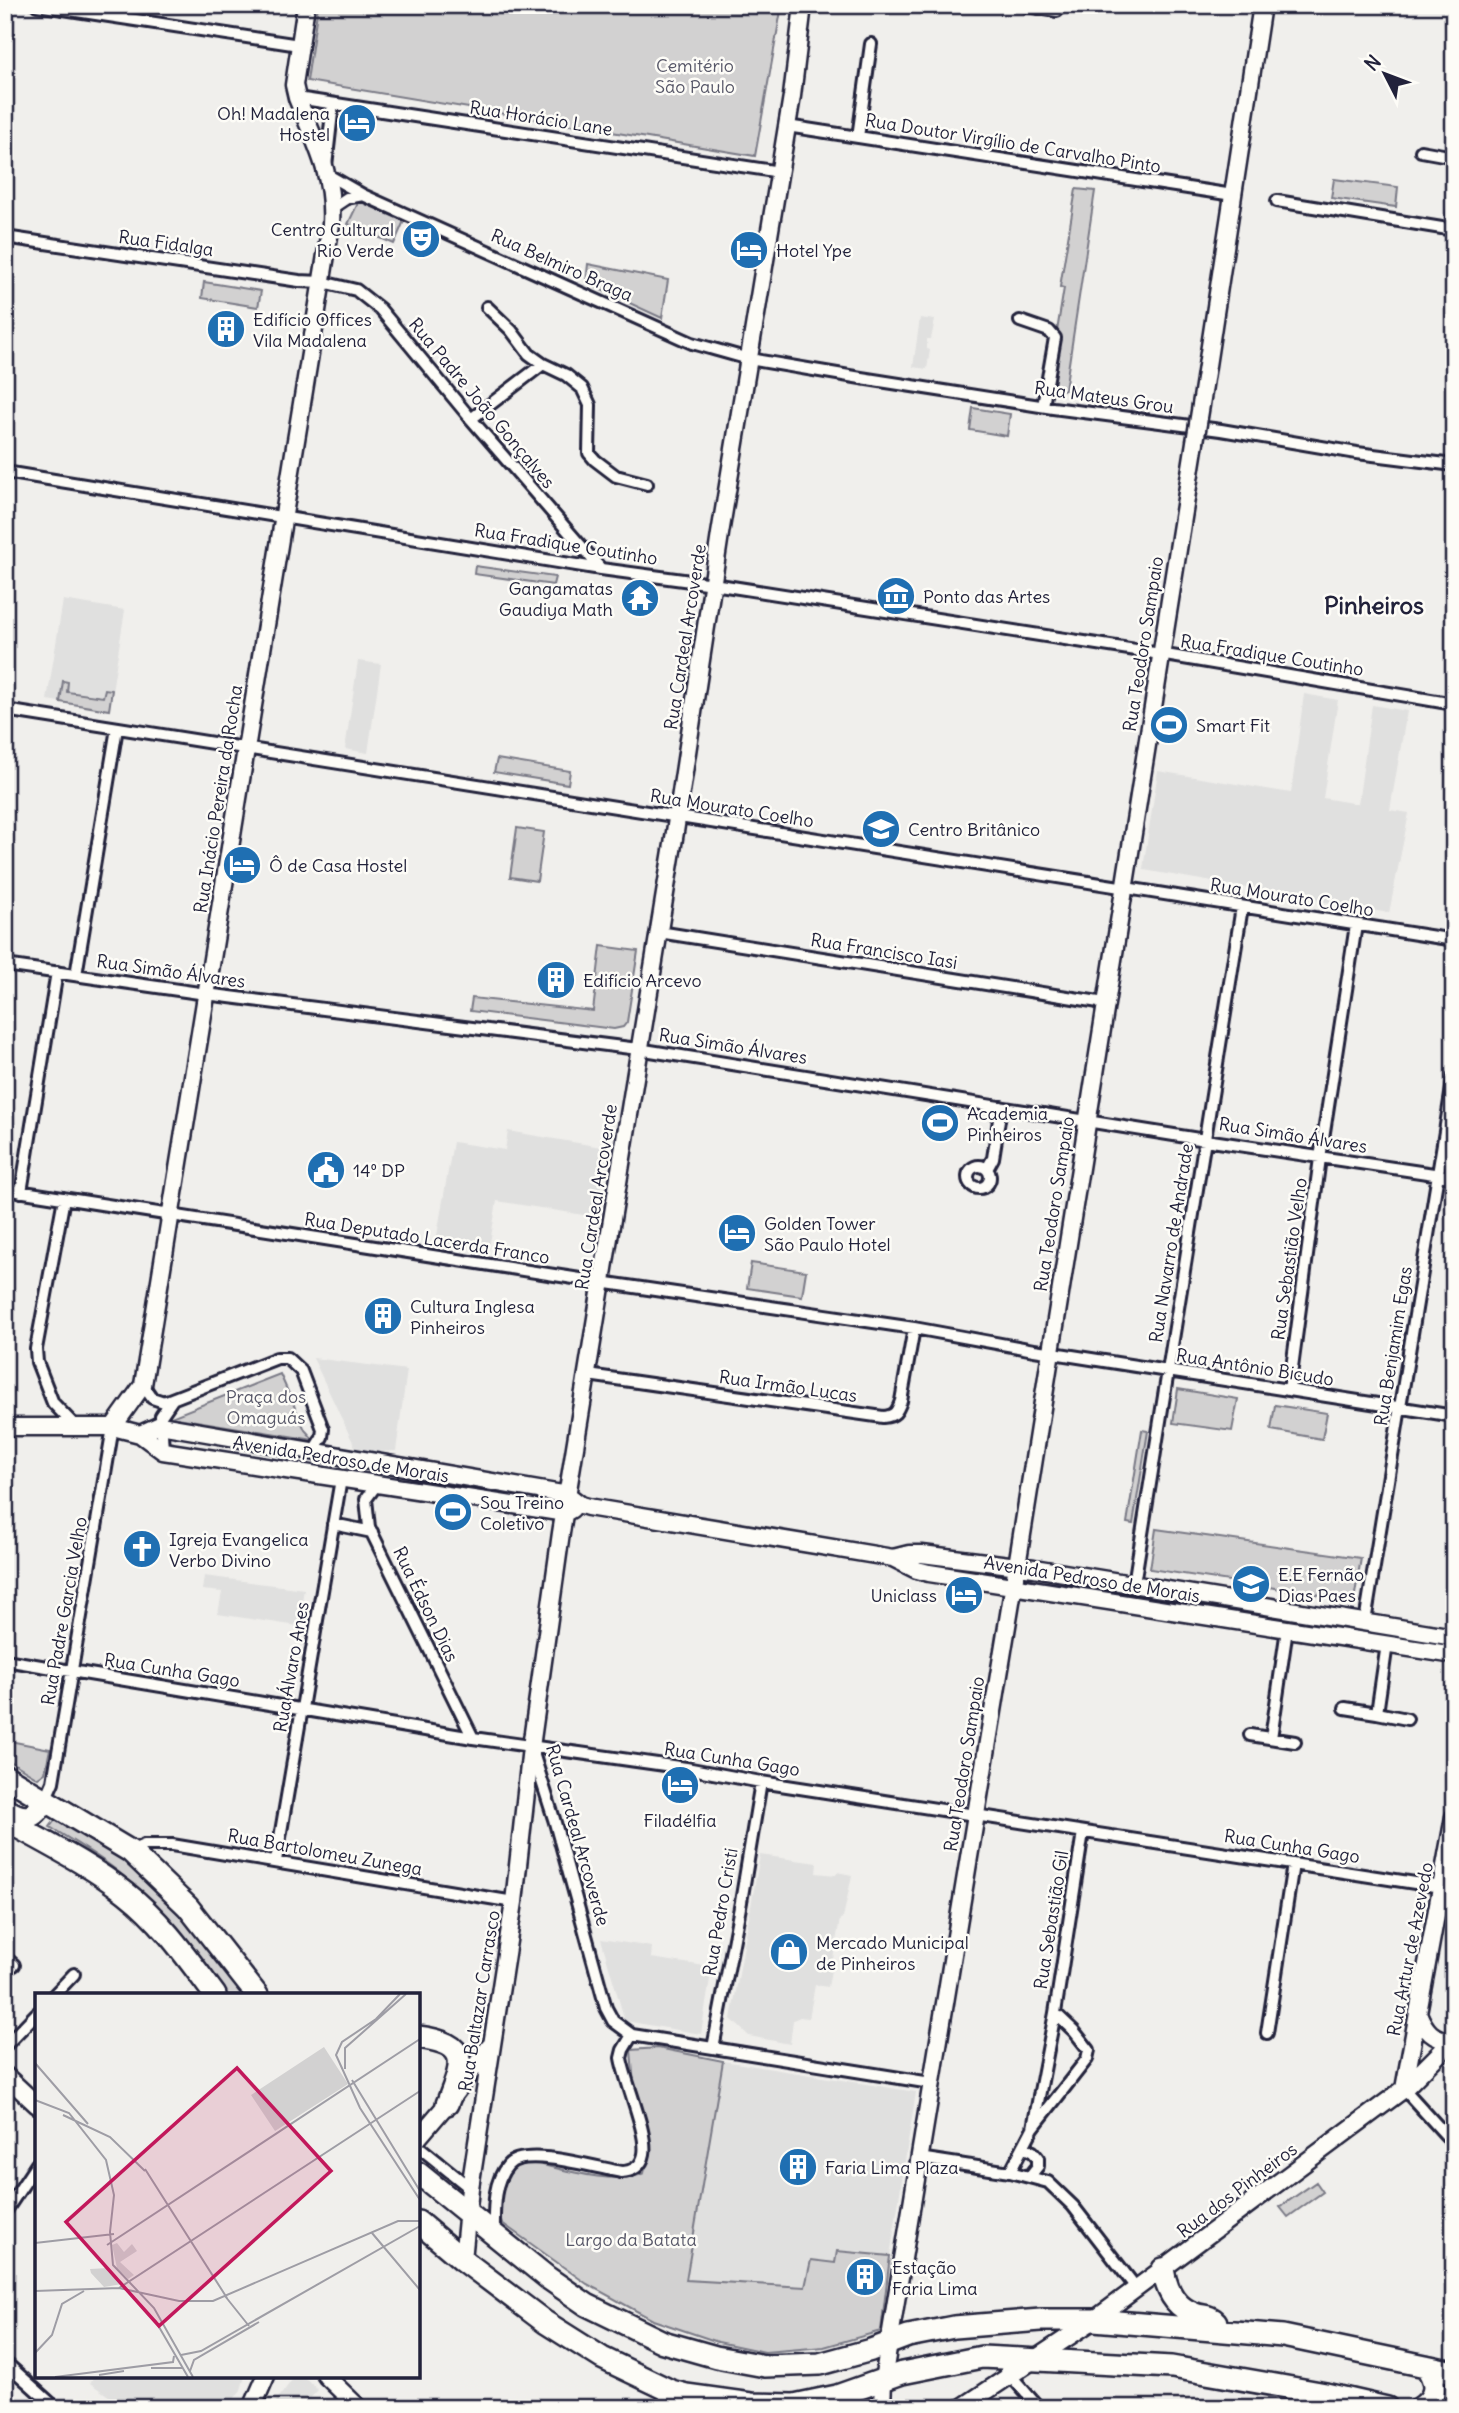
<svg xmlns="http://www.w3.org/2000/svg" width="1459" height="2413" viewBox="0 0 1459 2413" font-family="Delius,sans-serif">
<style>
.built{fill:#e0e0df}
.green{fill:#d2d1d1;stroke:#7a7a86;stroke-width:2}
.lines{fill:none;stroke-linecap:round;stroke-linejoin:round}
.street-casing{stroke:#22223b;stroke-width:16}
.secondary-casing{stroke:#22223b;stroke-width:21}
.highway-casing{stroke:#22223b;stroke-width:26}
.street{stroke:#fdfcf7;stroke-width:10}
.secondary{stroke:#fdfcf7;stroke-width:16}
.highway{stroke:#fdfcf7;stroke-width:21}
.secondary-bridge-casing{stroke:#22223b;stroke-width:21;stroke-linecap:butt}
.secondary-bridge{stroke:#fdfcf7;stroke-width:16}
.labels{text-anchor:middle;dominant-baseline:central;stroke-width:5;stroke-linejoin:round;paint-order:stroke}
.park-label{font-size:18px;fill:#575768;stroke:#fdfcf7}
.poi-label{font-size:18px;fill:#22223b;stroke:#fdfcf7;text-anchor:start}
.street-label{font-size:18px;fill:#22223b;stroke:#fdfcf7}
.district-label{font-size:24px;font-weight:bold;fill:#22223b;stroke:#fdfcf7}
.inset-road{fill:none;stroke:#9e9da5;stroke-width:2}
.view{fill:#c2185b;fill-opacity:0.15;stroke:#c2185b;stroke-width:3.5}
.inset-edge{fill:none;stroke:#22223b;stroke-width:3.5}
</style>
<rect width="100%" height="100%" fill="#f0efec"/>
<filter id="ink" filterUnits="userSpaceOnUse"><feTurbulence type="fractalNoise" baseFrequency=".0143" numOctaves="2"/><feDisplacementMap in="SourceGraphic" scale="14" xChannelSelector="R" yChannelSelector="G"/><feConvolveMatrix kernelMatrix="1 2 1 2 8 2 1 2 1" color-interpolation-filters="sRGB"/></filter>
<g filter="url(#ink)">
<path class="built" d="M 920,318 L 935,320 L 931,339 L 927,339 L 927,349 L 930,350 L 927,369 L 913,367 Z
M 63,600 L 125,610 L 109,710 L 47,700 Z
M 358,661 L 381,664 L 368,753 L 345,749 Z
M 1304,694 L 1338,700 L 1323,798 L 1358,804 L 1372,705 L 1407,711 L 1390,810 L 1409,813 L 1389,913 L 1144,870 L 1143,868 L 1158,771 L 1291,793 Z
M 508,1131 L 607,1148 L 596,1217 L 497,1201 L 489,1249 L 436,1241 L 453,1142 L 505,1150 Z
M 313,1358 L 407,1370 L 396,1451 L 358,1453 Z
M 204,1576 L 304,1589 L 298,1626 L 218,1614 L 222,1592 L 202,1590 Z
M 760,1855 L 817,1863 L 816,1873 L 836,1875 L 837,1872 L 852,1875 L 843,1918 L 840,1919 L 828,1987 L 815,1985 L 809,2018 L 800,2017 L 793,2020 L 790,2044 L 749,2036 L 731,2019 Z
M 601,1939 L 652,1947 L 651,1958 L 712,1967 L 701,2034 L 625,2021 Z
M 723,2061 L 916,2092 L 890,2256 L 837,2251 L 835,2263 L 811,2260 L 805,2287 L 685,2280 Z
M 90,2376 L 245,2376 L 241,2390 L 227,2408 L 103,2408 L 110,2397 L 90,2383 L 93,2379 Z
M 295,2376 L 303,2376 L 318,2390 L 301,2408 L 277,2408 L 274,2404 Z"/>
<path class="green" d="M 318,5 L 782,5 L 755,156 L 307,81 Z
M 1334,179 L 1398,187 L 1396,207 L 1331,198 Z
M 1076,189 L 1095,191 L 1065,390 L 1048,387 L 1064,288 L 1060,287 Z
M 359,201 L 404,221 L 394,244 L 348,224 Z
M 588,264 L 668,280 L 662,318 L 586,283 Z
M 204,282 L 261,291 L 258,307 L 202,298 Z
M 973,408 L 1010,414 L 1007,436 L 970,430 Z
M 475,566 L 555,577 L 553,585 L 474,574 Z
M 63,681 L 68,682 L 67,692 L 103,697 L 105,689 L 112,690 L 109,710 L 60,702 Z
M 497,759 L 570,771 L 568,784 L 494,772 Z
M 517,828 L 544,832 L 537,881 L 510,877 Z
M 601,946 L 638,951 L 627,1022 L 623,1027 L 614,1029 L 470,1011 L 472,998 L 593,1011 Z
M 751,1263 L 806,1271 L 802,1296 L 747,1288 Z
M 280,1374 L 305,1430 L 314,1440 L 171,1417 Z
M 1178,1389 L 1238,1399 L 1232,1431 L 1173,1423 Z
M 1275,1405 L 1327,1413 L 1322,1439 L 1271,1430 Z
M 1142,1430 L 1148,1431 L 1133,1524 L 1127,1523 Z
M 1156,1529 L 1361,1558 L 1354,1600 L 1150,1569 Z
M 1049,1578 L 1454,1644 L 1454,1649 L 1048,1583 Z
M 5,1740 L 50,1749 L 45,1773 L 38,1778 L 5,1758 Z
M 58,1816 C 80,1831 104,1844 126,1861 C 173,1896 208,1949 243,1995 L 227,1995 C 196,1954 166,1912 127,1879 C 104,1859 76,1843 50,1827 Z
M 658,2048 L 723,2061 L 686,2280 L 805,2287 L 811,2260 L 835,2263 L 837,2251 L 890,2256 L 881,2331 L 824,2347 L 765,2352 L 718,2342 L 653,2320 L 587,2284 L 502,2223 L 498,2211 L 505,2172 L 522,2160 C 555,2167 614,2187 644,2173 L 651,2143 L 635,2098 L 631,2050 Z
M 1316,2182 L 1323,2192 L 1288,2217 L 1280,2207 Z"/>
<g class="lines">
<g class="street-casing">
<path id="street" d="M 37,5 L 299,45
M 1027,6 L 1057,11 L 1059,5
M 297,98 L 780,172
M 787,126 L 1233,195
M 858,137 L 871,44
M 1421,151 L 1454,157
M 326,166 L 333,104
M 328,175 L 363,195 L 692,343 L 749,359 L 861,378 L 1053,408 L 1221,430 L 1357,453 L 1454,465
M 1277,201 L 1454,230
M 332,208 L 347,198 L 363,195
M 1452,230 L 1454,212
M 5,237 L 299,281 L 322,282 L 356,290 L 380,309 L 471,419 L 601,569
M 487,307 L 511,330 L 529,354 L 543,364
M 1020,321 L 1049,331 L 1055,338 L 1043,406
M 471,419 L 543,364 L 566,375 L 582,388 L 590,405 L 589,453 L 595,460 L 616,476 L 647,484
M 5,472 L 601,569 L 713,584 L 1142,651 L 1454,704
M 5,710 L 1454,940
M 659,932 L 1105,1003
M 5,965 L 206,994 L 638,1049 L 1205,1140 L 1454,1177
M 76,975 L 117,728
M968 1177a11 11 0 1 1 22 0a11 11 0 1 1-22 0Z
M 987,1169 L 993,1158 L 1001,1107
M 5,1189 L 580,1279 L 914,1328 L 1034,1350 L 1454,1416
M 21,1192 L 57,972
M 64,1198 L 36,1349 L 37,1362 L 53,1403 L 76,1427
M 588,1375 L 883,1417 C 895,1416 897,1412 901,1401 L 914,1328
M 143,1385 L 152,1398 L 164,1402 L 277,1358 L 287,1358 L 301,1371 L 323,1429 L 322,1437 L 314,1450
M 1289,1390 L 1320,1158 L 1356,925
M 163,1451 L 161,1416 L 172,1400
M 377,1484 L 366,1499 L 369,1527 L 473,1738
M 333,1524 L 372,1532
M 1134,1584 L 1242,907
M 1365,1622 L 1454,1076
M 5,1660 L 473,1738 L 686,1768 L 761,1782 L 1454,1889
M 1345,1708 L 1377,1713 L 1387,1644
M 1377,1713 L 1407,1719
M 1250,1735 L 1295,1742
M 1271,1738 L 1287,1629
M 533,1753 L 554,1819 L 606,2008 L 613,2021 L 632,2035 L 931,2083
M 45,1800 L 53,1782 L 113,1427
M 130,1851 L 144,1845 L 172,1845 L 514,1902
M 276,1861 L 341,1479
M 5,1957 L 14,1965
M 54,1995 L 74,1974
M 1267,2033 L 1293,1864
M 5,2046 L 37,2013
M 713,2048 L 741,1902 L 761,1782
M 1404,2089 L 1454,2144
M 1033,2128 L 1055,2013 L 1083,1832
M 418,2146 L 470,2188
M 1023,2147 L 1033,2152 L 1038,2158 L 1038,2166 L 1030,2176
M 919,2158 L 1010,2172 L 1048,2182 L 1073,2206 L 1137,2289
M 1010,2172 L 1033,2128 L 1087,2059 L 1089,2050 L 1074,2031 L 1055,2013
M 5,2212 L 37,2164
M 494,2234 C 494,2212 492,2183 508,2165 C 524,2146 598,2168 621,2172 C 632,2172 642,2166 644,2154 C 648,2133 625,2082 621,2058 L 623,2050 L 632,2035
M 5,2362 L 56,2408
M 1006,2370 L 1039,2408
M 659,2408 L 671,2391"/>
</g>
<g class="secondary-casing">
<path id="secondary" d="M 1201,405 L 1262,5
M 5,1427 L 113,1427 L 140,1434 L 163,1451 L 565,1513 L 572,1509
M 113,1427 L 143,1385 L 331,224 C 334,175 315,142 297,98 L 294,85 L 306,5
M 140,1434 L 160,1425 L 568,1495 L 581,1505 L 588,1507 L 893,1558 L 917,1570 L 929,1573 L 1454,1655
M 893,1558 L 909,1554 L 922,1554 L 1034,1568 L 1454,1637
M 1418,2013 C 1425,2030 1433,2041 1453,2040
M 5,2075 L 37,2105
M 1404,2089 L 1454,1817
M 418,2138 L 447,2104 L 490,2046
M 463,2260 L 470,2188 L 514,1902 L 531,1747 L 561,1533 L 675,832 L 720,534 L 792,96 L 803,5
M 326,2376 L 359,2408
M 252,2408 L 266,2376
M 882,2408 L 883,2380 L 1020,1547 L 1195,442
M 961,2408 L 1094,2320 L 1377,2109 L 1404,2089 L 1454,2039"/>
</g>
<g class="highway-casing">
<path id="highway" d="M 5,1776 L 130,1851 L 188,1907 L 257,1995
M 5,1809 C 26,1821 33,1820 45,1800
M 5,1820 C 46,1843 89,1864 126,1893 C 162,1921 188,1959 215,1995
M 418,2037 C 472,2044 463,2063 447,2104
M 418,2173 L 548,2278 L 587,2305 L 663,2342 L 716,2357 L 765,2366 L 820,2364 L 871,2350 L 908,2336 L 954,2327 L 1041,2320 L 1094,2320 L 1283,2336 L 1454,2372
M 418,2222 L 463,2260 L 545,2322 L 602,2358 L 671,2391 L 686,2395 L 751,2404 L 794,2405 L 837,2396 L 902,2373 L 982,2357 L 1172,2367 L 1326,2394 L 1387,2408
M 1163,2269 C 1166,2289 1174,2307 1195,2314 C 1203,2317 1210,2315 1216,2322
M 1420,2408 C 1438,2396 1437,2383 1426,2366"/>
</g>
<use href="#street" class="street"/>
<use href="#secondary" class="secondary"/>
<use href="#highway" class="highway"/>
<g class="secondary-bridge-casing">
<path id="secondary-bridge" d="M 1195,442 L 1201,405"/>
</g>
<use href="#secondary-bridge" class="secondary-bridge"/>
</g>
</g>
<defs>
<g id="hotel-disc" transform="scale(2.0125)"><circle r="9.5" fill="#1f6fb2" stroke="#fdfcf7"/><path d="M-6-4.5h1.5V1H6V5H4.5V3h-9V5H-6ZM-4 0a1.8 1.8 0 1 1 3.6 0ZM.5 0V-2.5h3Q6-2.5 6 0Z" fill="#fff"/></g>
<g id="theatre-disc" transform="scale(2.0125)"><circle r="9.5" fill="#1f6fb2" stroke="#fdfcf7"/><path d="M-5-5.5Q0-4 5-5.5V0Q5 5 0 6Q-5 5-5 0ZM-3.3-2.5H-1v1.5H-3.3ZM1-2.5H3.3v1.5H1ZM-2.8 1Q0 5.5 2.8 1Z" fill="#fff"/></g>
<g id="building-disc" transform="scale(2.0125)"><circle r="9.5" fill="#1f6fb2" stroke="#fdfcf7"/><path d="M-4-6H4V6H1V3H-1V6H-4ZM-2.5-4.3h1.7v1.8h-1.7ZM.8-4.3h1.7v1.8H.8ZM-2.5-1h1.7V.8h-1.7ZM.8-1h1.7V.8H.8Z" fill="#fff"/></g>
<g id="museum-disc" transform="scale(2.0125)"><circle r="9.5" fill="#1f6fb2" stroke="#fdfcf7"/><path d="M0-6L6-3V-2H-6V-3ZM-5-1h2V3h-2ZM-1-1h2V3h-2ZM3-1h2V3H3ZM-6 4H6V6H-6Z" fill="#fff"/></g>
<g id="temple-disc" transform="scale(2.0125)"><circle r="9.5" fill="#1f6fb2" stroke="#fdfcf7"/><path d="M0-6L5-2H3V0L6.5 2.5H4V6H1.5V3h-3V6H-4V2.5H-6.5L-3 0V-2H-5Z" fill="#fff"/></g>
<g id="stadium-disc" transform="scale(2.0125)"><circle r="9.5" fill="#1f6fb2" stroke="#fdfcf7"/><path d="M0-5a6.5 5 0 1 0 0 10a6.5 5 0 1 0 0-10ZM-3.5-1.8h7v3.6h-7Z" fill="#fff"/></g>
<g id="school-disc" transform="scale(2.0125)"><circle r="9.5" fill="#1f6fb2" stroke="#fdfcf7"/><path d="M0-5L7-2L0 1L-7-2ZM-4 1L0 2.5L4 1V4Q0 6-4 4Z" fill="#fff"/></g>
<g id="civic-disc" transform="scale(2.0125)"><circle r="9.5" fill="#1f6fb2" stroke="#fdfcf7"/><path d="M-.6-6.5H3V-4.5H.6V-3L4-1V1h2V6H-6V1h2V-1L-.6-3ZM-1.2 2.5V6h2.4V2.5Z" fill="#fff"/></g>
<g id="church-disc" transform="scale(2.0125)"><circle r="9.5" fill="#1f6fb2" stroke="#fdfcf7"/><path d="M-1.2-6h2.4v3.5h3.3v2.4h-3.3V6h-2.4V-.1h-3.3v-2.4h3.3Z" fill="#fff"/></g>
<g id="shop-disc" transform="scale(2.0125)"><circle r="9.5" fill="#1f6fb2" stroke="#fdfcf7"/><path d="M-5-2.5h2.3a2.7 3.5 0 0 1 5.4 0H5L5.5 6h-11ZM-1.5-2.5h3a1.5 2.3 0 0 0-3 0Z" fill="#fff"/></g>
</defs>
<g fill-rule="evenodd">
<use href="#hotel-disc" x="357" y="123"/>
<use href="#theatre-disc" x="421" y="239"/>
<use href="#hotel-disc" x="749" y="250"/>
<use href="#building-disc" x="226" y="329"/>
<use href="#museum-disc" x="896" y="596"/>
<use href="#temple-disc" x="640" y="598"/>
<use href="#stadium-disc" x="1169" y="725"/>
<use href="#school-disc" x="881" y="829"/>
<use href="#hotel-disc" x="242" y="865"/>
<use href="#building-disc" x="556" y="980"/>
<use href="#stadium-disc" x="940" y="1123"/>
<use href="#civic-disc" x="326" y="1170"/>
<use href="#hotel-disc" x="737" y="1233"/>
<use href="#building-disc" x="383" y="1316"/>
<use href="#stadium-disc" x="453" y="1512"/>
<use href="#church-disc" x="142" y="1549"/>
<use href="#school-disc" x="1251" y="1584"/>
<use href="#hotel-disc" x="964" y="1595"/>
<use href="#hotel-disc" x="680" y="1785"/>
<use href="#shop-disc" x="789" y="1952"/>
<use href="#building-disc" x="798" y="2167"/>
<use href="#building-disc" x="865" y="2277"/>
</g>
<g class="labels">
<g class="park-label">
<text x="695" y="65">Cemitério<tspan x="695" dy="21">São Paulo</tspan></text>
<text x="266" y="1396">Praça dos<tspan x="266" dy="21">Omaguás</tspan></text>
<text x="631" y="2239">Largo da Batata</text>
</g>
<g class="poi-label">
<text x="330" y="113" text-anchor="end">Oh! Madalena<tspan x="330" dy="21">Hostel</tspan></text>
<text x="394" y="229" text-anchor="end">Centro Cultural<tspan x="394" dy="21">Rio Verde</tspan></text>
<text x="776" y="250">Hotel Ype</text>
<text x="253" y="319">Edifício Offices<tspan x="253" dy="21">Vila Madalena</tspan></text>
<text x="613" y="588" text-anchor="end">Gangamatas<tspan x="613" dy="21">Gaudiya Math</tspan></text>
<text x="923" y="596">Ponto das Artes</text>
<text x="1196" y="725">Smart Fit</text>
<text x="908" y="829">Centro Britânico</text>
<text x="269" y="865">Ô de Casa Hostel</text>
<text x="583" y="980">Edifício Arcevo</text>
<text x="967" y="1113">Academia<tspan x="967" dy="21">Pinheiros</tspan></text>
<text x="353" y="1170">14º DP</text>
<text x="764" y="1223">Golden Tower<tspan x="764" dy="21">São Paulo Hotel</tspan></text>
<text x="410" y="1306">Cultura Inglesa<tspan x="410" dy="21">Pinheiros</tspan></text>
<text x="480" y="1502">Sou Treino<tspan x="480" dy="21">Coletivo</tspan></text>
<text x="169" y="1539">Igreja Evangelica<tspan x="169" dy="21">Verbo Divino</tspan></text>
<text x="1278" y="1574">E.E Fernão<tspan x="1278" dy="21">Dias Paes</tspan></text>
<text x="937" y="1595" text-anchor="end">Uniclass</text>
<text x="680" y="1820" text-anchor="middle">Filadélfia</text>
<text x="816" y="1942">Mercado Municipal<tspan x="816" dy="21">de Pinheiros</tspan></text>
<text x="825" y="2167">Faria Lima Plaza</text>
<text x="892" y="2267">Estação<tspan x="892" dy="21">Faria Lima</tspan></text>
</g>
<g class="street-label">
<text transform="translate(541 118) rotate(9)">Rua Horácio Lane</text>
<text transform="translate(1013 143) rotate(9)">Rua Doutor Virgílio de Carvalho Pinto</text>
<text transform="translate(166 243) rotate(8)">Rua Fidalga</text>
<text transform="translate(562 265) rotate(24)">Rua Belmiro Braga</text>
<text transform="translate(1104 397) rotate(8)">Rua Mateus Grou</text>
<text transform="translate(482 403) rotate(50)">Rua Padre João Gonçalves</text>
<text transform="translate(566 544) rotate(9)">Rua Fradique Coutinho</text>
<text transform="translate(685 637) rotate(-81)">Rua Cardeal Arcoverde</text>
<text transform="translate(1143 644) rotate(-81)">Rua Teodoro Sampaio</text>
<text transform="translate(1272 655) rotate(9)">Rua Fradique Coutinho</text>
<text transform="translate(218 799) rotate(-81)">Rua Inácio Pereira da Rocha</text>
<text transform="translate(732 808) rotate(9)">Rua Mourato Coelho</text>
<text transform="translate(1292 897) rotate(9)">Rua Mourato Coelho</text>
<text transform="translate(884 951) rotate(9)">Rua Francisco Iasi</text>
<text transform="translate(171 971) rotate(8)">Rua Simão Álvares</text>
<text transform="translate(733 1046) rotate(9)">Rua Simão Álvares</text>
<text transform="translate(1293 1135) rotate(9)">Rua Simão Álvares</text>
<text transform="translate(596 1197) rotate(-81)">Rua Cardeal Arcoverde</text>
<text transform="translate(1054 1204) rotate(-81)">Rua Teodoro Sampaio</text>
<text transform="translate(427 1238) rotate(9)">Rua Deputado Lacerda Franco</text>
<text transform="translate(1171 1243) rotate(-81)">Rua Navarro de Andrade</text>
<text transform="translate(1289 1259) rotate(-82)">Rua Sebastião Velho</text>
<text transform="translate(1393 1346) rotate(-81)">Rua Benjamim Egas</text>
<text transform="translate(1255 1367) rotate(9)">Rua Antônio Bicudo</text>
<text transform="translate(788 1386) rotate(8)">Rua Irmão Lucas</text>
<text transform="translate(341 1459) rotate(9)">Avenida Pedroso de Morais</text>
<text transform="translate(1092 1579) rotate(9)">Avenida Pedroso de Morais</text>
<text transform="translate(426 1604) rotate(64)">Rua Édson Dias</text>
<text transform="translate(64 1611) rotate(-80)">Rua Padre Garcia Velho</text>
<text transform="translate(291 1667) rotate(-80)">Rua Álvaro Anes</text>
<text transform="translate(172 1670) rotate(9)">Rua Cunha Gago</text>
<text transform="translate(732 1759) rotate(9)">Rua Cunha Gago</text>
<text transform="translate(964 1764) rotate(-81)">Rua Teodoro Sampaio</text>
<text transform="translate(578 1835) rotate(74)">Rua Cardeal Arcoverde</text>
<text transform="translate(1292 1846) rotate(9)">Rua Cunha Gago</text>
<text transform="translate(325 1852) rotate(10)">Rua Bartolomeu Zunega</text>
<text transform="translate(720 1912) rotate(-80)">Rua Pedro Cristi</text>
<text transform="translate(1051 1920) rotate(-81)">Rua Sebastião Gil</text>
<text transform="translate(1410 1949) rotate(-79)">Rua Artur de Azevedo</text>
<text transform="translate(479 2001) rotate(-81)">Rua Baltazar Carrasco</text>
<text transform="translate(1237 2190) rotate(-37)">Rua dos Pinheiros</text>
</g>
<g class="district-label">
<text x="1374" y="605">Pinheiros</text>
</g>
</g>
<g transform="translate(35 1993)">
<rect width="385" height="385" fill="#f0efec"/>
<path d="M 289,54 L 313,91 L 240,138 L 216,102 ZM 82,250 L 89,259 L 97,251 L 102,258 L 85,269 L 99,282 L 93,286 L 82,275 L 77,252 ZM 73,275 L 82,287 L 87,291 L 69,294 L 56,280 L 55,276 Z" fill="#d2d1d1"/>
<path class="inset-road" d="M 365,1 L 341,26 L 307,49 L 301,62 L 325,115 L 385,207M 0,70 L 53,131M 310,76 L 310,55 L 371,1M 317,87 L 385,198M 0,107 L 34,120 L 71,167 L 79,202 L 75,239 L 78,272 L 119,315 L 158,384M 28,122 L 75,144 L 110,178M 110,176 L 192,305M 337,240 L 385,297M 0,250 L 79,241M 72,252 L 385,46M 84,295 L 144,308 L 178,308 L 363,228 L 385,228M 0,298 L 84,295 L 385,98M 190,303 L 214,333M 120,327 L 153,384M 0,360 L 17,342 L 27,311 L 49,298M 146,362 L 166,358 L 385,233M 116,375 L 148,375M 155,378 L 159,367 L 224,329M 64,382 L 89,378M 20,384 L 138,369 L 139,363"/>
<path class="view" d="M 202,75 L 296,178 L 124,333 L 31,229 Z"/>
<rect width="385" height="385" class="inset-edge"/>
</g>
<rect width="1459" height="2413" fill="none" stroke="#fdfcf7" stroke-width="28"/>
<rect x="14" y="14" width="1431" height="2385" fill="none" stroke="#22223b" stroke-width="2.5" filter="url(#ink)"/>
<g transform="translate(1385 74) rotate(312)" stroke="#fdfcf7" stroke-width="5" paint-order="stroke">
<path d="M0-5L12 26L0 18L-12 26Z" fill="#22223b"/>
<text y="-10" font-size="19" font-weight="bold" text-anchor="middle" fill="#22223b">N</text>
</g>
</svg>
